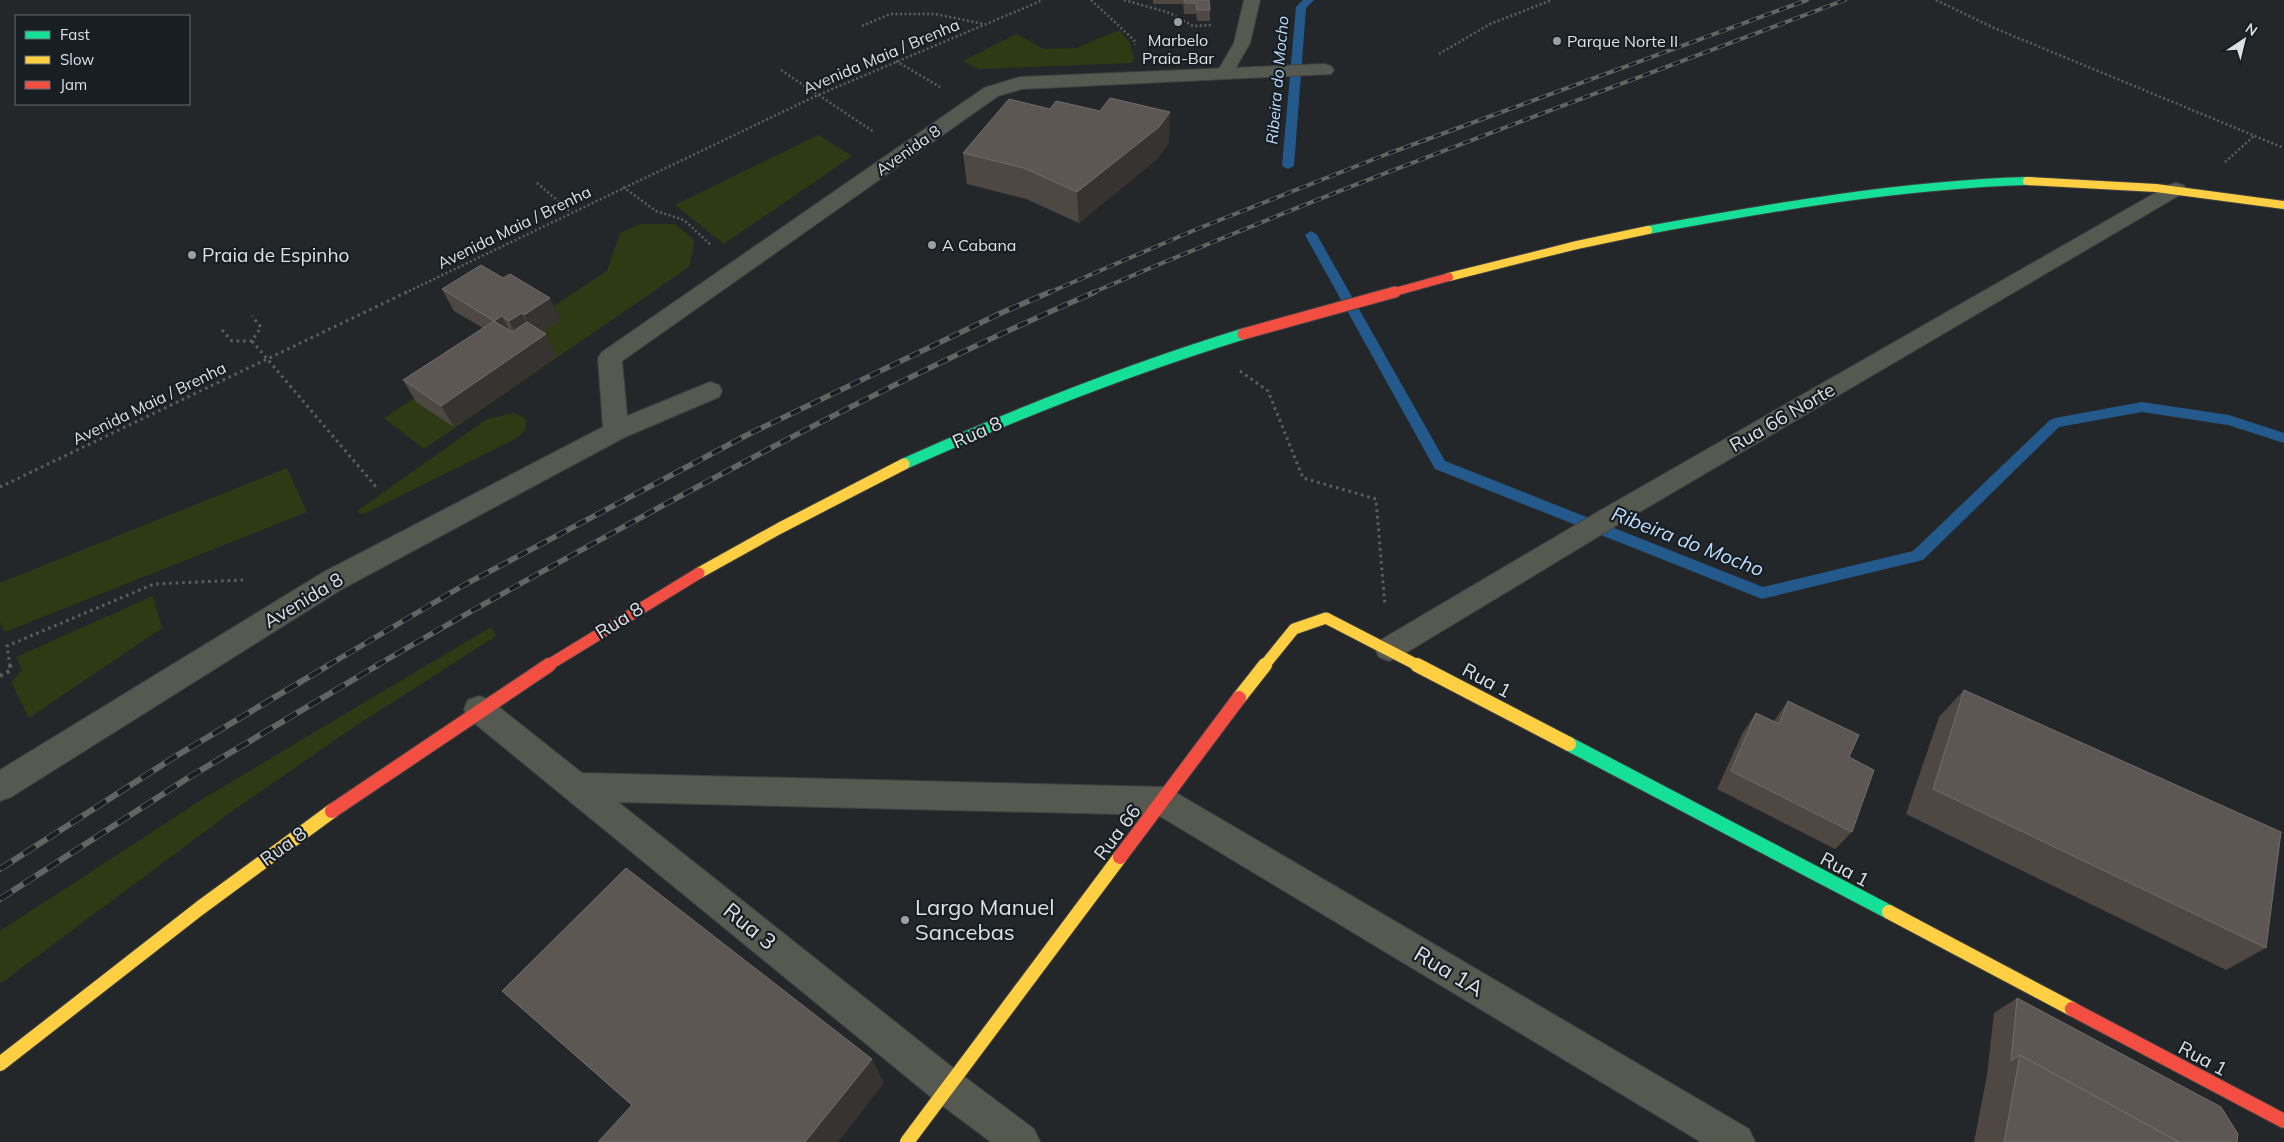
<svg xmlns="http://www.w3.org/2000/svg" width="2284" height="1142" viewBox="0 0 2284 1142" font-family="Mulish,sans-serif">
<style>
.green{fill:#2e3a14}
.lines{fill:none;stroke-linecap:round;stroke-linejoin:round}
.stream{fill:#235a8b;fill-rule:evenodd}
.lane-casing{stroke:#3f4143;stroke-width:2}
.street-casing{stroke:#3f4143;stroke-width:2}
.fast-far2-casing{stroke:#3f4143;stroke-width:10}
.fast-far1-casing{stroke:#3f4143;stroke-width:13}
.fast-casing{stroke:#3f4143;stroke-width:16}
.slow-far2-casing{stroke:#3f4143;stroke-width:10}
.slow-far1-casing{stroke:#3f4143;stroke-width:13}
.slow-casing{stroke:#3f4143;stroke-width:16}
.jam-far2-casing{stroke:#3f4143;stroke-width:10}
.jam-far1-casing{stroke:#3f4143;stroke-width:13}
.jam-casing{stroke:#3f4143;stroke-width:16}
.path-far2{stroke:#5f605c;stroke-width:2.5;stroke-dasharray:2 2.5;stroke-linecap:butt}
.path-far1{stroke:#5f605c;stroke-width:3;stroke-dasharray:2.5 4;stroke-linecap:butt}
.path{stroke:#5f605c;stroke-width:4;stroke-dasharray:3 4.5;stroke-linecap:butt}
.lane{fill:#565950;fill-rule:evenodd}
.street{fill:#565950;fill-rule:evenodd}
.fast-far2{stroke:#16e098;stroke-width:8}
.fast-far1{stroke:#16e098;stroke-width:11}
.fast{stroke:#16e098;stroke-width:14}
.slow-far2{stroke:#ffcf43;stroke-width:8}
.slow-far1{stroke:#ffcf43;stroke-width:11}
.slow{stroke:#ffcf43;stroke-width:14}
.jam-far2{stroke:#f24e42;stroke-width:8}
.jam-far1{stroke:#f24e42;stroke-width:11}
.jam{stroke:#f24e42;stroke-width:14}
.rail-far2-casing{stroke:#636561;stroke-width:4}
.rail-far1-casing{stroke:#636561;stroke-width:5.5}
.rail-casing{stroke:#636561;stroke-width:6}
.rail-far2{stroke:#171e24;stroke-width:2.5;stroke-dasharray:8;stroke-linecap:butt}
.rail-far1{stroke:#171e24;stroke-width:4;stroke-dasharray:11;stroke-linecap:butt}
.rail{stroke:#171e24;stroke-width:4.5;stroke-dasharray:14;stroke-linecap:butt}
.wall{fill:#4e4742}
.shaded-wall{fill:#373331}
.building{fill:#5d5754;stroke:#716d6b}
.poi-dot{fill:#9ca0a4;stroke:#171e24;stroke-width:2}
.labels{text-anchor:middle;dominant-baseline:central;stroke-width:4.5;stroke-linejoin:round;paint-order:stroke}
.far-poi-label{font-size:16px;fill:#dce1e6;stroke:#171e24;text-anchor:start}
.far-street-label{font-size:16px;fill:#dce1e6;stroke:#171e24}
.far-water-label{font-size:16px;font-style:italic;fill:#bfddfd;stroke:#171e24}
.poi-label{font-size:19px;fill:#dce1e6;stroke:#171e24;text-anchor:start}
.street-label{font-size:19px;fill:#dce1e6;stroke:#171e24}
.water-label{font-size:20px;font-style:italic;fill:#bfddfd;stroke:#171e24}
.near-poi-label{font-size:22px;fill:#dce1e6;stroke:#171e24;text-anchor:start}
.near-street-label{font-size:22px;fill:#dce1e6;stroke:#171e24}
</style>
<rect width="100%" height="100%" fill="#24272a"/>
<path class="green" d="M 1119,30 L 1130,43 L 1134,59 L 1131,63 L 979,69 L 963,61 L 1016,34 L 1044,49 L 1076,48 Z
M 818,135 L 852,156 L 724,244 L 675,205 Z
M 640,224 L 675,224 L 695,241 L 689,267 L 424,449 L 384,418 L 607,271 L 620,233 Z
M 514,413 L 526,419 C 528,430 521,435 513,440 L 366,513 L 360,514 L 357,511 L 487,419 Z
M 287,468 L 307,512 L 5,632 L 0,622 L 0,583 Z
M 153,596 L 162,628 L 29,718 L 11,682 L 22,670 L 16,657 Z
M 491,627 L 496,636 L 354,727 L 231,812 L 0,984 L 0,931 L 206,797 Z"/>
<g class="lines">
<path class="stream" d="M 1303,0 L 1314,0 L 1306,8 L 1294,166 L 1288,169 L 1282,166 L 1296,7 Z
M 1311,231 L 1317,235 L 1445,461 L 1763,587 L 1913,551 L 2050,420 L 2055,418 L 2142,402 L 2229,415 L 2284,433 L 2284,443 L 2228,425 L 2142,412 L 2059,427 L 1923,560 L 1762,599 L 1435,469 L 1305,235 Z"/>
<g class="lane-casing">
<path id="lane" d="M 1244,0 L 1260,0 L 1250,43 L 1230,78 L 1218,78 L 1216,74 L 1234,43 Z"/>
</g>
<g class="street-casing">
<path id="street" d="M 1324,64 L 1331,66 L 1334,70 L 1331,74 L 1022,89 L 998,96 L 622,361 L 627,416 L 710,382 L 719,385 L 722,391 L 719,397 L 625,437 L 342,589 L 11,797 L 0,801 L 0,770 L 322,573 L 603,427 L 598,358 L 602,352 L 984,88 L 1020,77 Z
M 2176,183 L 2183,185 L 2187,189 L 2183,193 L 1619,524 L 1399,657 L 1389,661 L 1379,657 L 1375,649 L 1379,641 L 1601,510 L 2169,185 Z
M 479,696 L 490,700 L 582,773 L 1162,787 L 1173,791 L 1749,1129 L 1755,1142 L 1701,1142 L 1158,815 L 618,802 L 962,1075 L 1034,1129 L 1040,1142 L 991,1142 L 936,1101 L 468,718 L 464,709 L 468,700 Z"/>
</g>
<g class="fast-far2-casing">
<path id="fast-far2" d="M 1648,230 C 1774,207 1899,185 2027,181"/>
</g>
<g class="fast-far1-casing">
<path id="fast-far1" d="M 904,464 C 1015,414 1127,370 1243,334"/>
</g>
<g class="fast-casing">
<path id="fast" d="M 1569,744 L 1889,912"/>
</g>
<g class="slow-far2-casing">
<path id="slow-far2" d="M 2027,181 L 2156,188 L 2284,205
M 1449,277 L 1577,245 L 1648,230"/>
</g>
<g class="slow-far1-casing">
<path id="slow-far1" d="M 699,573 L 780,528 L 904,464
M 1264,666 L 1294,629 L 1326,618 L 1419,666"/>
</g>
<g class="slow-casing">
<path id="slow" d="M 1417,665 L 1569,744
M 1239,698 L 1265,665
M 1889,912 L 2072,1009
M 0,1064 L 200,908 L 332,811
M 907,1142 L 1120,857"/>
</g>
<g class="jam-far2-casing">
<path id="jam-far2" d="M 1391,293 L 1449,277"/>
</g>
<g class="jam-far1-casing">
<path id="jam-far1" d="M 1243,334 L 1395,292
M 547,666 L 699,573"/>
</g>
<g class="jam-casing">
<path id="jam" d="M 332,811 L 549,665
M 1120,857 L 1239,698
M 2072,1009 L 2284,1121"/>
</g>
<path class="path-far2" d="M 1091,0 L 1134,40 L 1135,45
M 1124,0 L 1170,13 L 1193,26 L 1213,25
M 1936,0 L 1994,28 L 2284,148
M 862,26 L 890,14 L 935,14 L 984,24
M 1439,54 L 1490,24 L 1552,0
M 896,61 L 940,87
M 781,70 L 874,132
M 2225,162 L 2254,136
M 537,183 L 571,212
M 623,187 L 656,211 L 684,220 L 711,245
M 405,293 L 818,95 L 1043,0"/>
<path class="path-far1" d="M 222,330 L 232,341 L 252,341 L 261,327 L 252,316
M 252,341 L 377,488
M 1240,371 L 1268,391 L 1303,478 L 1376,499 L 1385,606
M 0,487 L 407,292
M 10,666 L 7,646 L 154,584 L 243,580"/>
<path class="path" d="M 0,676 L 11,670 L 10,665"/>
<use href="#lane" class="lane"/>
<use href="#street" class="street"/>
<use href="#fast-far2" class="fast-far2"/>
<use href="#fast-far1" class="fast-far1"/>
<use href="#fast" class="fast"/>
<use href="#slow-far2" class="slow-far2"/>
<use href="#slow-far1" class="slow-far1"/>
<use href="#slow" class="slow"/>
<use href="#jam-far2" class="jam-far2"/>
<use href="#jam-far1" class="jam-far1"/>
<use href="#jam" class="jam"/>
<g class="rail-far2-casing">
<path id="rail-far2" d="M 1048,293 L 1197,229 L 1387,154 L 1807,0
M 1092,293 C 1339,186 1593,95 1845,0"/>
</g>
<g class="rail-far1-casing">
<path id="rail-far1" d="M 327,666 L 464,585 L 747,435 L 1001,313 L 1050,292
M 376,666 C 469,611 565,559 660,507 C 802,430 947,356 1095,292"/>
</g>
<g class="rail-casing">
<path id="rail" d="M 0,869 L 176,756 L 329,665
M 0,899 L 191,776 L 378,665"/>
</g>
<use href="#rail-far2" class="rail-far2"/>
<use href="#rail-far1" class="rail-far1"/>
<use href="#rail" class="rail"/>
</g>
<path class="wall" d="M 1153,0 L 1209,0 L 1210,10 L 1210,21 L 1197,21 L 1196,14 L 1184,14 L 1183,4 L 1153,4 Z
M 1169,143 L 1158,158 L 1079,223 L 1026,199 L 967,184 L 963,153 Z
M 442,289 L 561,320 L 542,332 L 557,356 L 454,427 L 416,402 L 403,380 L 483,328 L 454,311 Z
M 1964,690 L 2266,948 L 2226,970 L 1906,814 L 1939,717 Z
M 1788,701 L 1849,757 L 1852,832 L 1835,849 L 1717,789 L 1743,732 L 1756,713 L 1774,721 Z
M 502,991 L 884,1083 L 631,1105 Z
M 2017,998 L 2237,1142 L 1974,1142 L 1987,1075 L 1994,1013 Z"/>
<path class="shaded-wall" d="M 1170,112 L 1169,143 L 1158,158 L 1079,223 L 1077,192 Z
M 550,298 L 561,320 L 535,337 L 524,315 Z
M 522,313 L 533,335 L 521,343 L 509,321 Z
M 502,316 L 513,338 L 494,321 Z
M 546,334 L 557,356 L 454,427 L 441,406 Z
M 872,1059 L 884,1083 L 838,1142 L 805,1142 Z"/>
<path class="building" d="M 1184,0 L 1209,0 L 1210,10 L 1197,10 L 1196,3 L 1185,3 Z
M 1110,98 L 1170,112 L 1159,127 L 1077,192 L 1024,168 L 963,153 L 1009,99 L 1050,109 L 1056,101 L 1100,111 Z
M 481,265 L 503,278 L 510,274 L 550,298 L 524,315 L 522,313 L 509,321 L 502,316 L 494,321 L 442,289 Z
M 494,321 L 512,332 L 527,322 L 546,334 L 441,406 L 403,380 Z
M 1964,690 L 2281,832 L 2266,948 L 1933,789 Z
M 1788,701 L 1859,735 L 1849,757 L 1874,770 L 1852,832 L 1731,771 L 1756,713 L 1779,724 Z
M 626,868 L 872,1059 L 805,1142 L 598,1142 L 632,1105 L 502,991 Z
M 2017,998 L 2221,1107 L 2238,1134 L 2237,1142 L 2179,1142 L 2020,1055 L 2011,1061 Z
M 2020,1055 L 2179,1142 L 2004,1142 Z"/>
<g class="poi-dot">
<circle cx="1178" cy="22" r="5"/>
<circle cx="1557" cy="41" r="5"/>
<circle cx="932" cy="245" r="5"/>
<circle cx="192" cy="255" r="5"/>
<circle cx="905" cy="920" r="5"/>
</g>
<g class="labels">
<g class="far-poi-label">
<text x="1178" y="40" text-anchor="middle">Marbelo<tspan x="1178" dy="18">Praia-Bar</tspan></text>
<text x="1567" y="41">Parque Norte II</text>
<text x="942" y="245">A Cabana</text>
</g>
<g class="far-street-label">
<text transform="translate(881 56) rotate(-23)">Avenida Maia / Brenha</text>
<text transform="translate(908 150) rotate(-35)">Avenida 8</text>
<text transform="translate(514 227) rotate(-26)">Avenida Maia / Brenha</text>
<text transform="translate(149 403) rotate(-26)">Avenida Maia / Brenha</text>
</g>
<g class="far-water-label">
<text transform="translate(1277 80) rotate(-85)">Ribeira do Mocho</text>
</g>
<g class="poi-label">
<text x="202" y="255">Praia de Espinho</text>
</g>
<g class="street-label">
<text transform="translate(1782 417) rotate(-30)">Rua 66 Norte</text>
<text transform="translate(977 432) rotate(-24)">Rua 8</text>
<text transform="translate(303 600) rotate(-31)">Avenida 8</text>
<text transform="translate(619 620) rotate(-32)">Rua 8</text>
<text transform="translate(1487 680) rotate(28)">Rua 1</text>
<text transform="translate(1117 832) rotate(-53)">Rua 66</text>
<text transform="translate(283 846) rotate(-36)">Rua 8</text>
<text transform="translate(1845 869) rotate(28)">Rua 1</text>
<text transform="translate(2203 1058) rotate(28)">Rua 1</text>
</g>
<g class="water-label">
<text transform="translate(1688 541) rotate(21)">Ribeira do Mocho</text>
</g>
<g class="near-poi-label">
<text x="915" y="907">Largo Manuel<tspan x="915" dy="25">Sancebas</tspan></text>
</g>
<g class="near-street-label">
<text transform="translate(750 926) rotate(39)">Rua 3</text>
<text transform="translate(1449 971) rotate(31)">Rua 1A</text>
</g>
</g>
<rect x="15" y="15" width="175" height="90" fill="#171e24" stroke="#666c72"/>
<rect x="25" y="31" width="25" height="8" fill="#16e098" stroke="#666c72"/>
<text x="60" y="40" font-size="15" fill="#dce1e6">Fast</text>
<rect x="25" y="56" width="25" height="8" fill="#ffcf43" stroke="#666c72"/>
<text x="60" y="65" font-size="15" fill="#dce1e6">Slow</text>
<rect x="25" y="81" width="25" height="8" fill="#f24e42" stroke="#666c72"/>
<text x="60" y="90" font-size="15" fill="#dce1e6">Jam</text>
<g transform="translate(2244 40) rotate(35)" stroke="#171e24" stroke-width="4" paint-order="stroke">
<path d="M0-4L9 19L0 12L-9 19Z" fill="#dce1e6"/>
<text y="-8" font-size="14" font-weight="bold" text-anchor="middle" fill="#dce1e6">N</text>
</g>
</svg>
